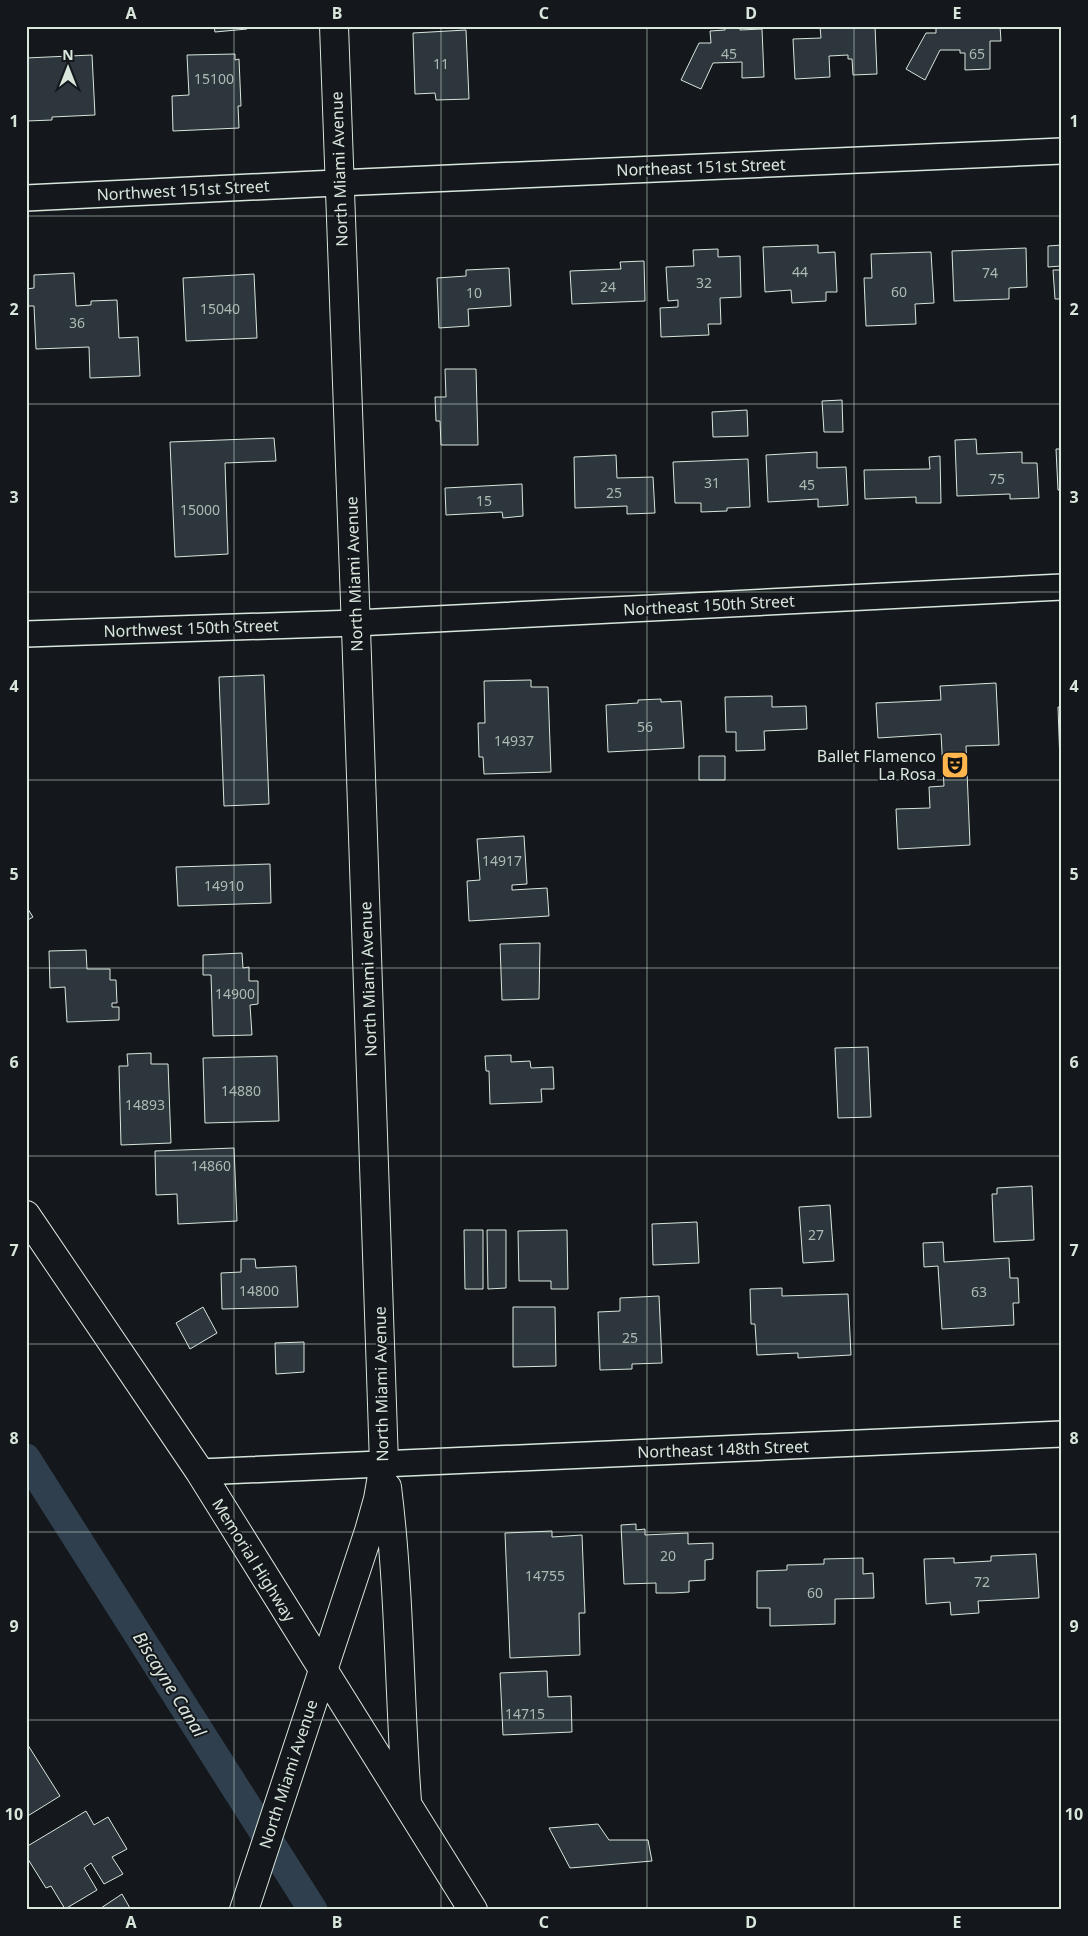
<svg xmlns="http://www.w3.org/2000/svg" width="1088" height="1936" viewBox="0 0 1088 1936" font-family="'Noto Sans',sans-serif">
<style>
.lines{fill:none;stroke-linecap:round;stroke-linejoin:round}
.canal{stroke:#2f3f4d;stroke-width:29}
.building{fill:#2c363c;stroke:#d8e6dc}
.street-casing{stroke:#d8e6dc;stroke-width:28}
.secondary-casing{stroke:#d8e6dc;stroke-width:30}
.street{stroke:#14181c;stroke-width:25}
.secondary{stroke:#14181c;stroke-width:28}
.grid{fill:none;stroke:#d8e6dc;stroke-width:1;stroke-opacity:0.55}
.labels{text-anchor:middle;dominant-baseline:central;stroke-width:4;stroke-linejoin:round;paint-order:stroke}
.number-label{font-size:14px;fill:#adbab4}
.street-label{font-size:16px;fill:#d8e6dc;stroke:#14181c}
.poi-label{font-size:16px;fill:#d8e6dc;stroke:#14181c;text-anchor:end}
.water-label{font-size:18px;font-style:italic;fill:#d8e6dc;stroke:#14181c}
.neatline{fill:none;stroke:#d8e6dc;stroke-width:2}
.grid-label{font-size:16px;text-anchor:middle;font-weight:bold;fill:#d8e6dc}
</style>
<rect width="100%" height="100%" fill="#14181c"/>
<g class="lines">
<path class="canal" d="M 26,1458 L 313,1910"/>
</g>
<path class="building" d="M 214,26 L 247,26 L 247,29 L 215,32 Z
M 725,26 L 740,26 L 740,30 L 762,29 L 764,77 L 742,78 L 742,62 L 713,63 L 701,89 L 681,80 L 699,43 L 711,43 L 710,31 L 725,30 Z
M 820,26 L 875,26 L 877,74 L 853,75 L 852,59 L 848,59 L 848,55 L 829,56 L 830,77 L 795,79 L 793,39 L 821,38 Z
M 936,26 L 1000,26 L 1001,41 L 990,41 L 990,69 L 965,70 L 965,53 L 960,53 L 960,50 L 940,50 L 925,80 L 906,69 L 926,33 L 936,33 Z
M 466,30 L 469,99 L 436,100 L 435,93 L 415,94 L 413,33 Z
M 235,54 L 235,60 L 239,59 L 241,106 L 238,106 L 239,128 L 173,131 L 172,96 L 189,95 L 187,55 Z
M 92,55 L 95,115 L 52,117 L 52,120 L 27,121 L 26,58 Z
M 818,245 L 818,253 L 835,252 L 837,292 L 826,292 L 826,301 L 792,303 L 791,290 L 765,292 L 763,247 Z
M 1062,245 L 1062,299 L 1055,299 L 1053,270 L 1061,270 L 1061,266 L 1048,267 L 1048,246 Z
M 1026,248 L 1027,287 L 1009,288 L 1009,299 L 954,301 L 952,251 Z
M 718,249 L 718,257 L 740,256 L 741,297 L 720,298 L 721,324 L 708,324 L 709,335 L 661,337 L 660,308 L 678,307 L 678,300 L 668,301 L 666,267 L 694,266 L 693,250 Z
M 931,252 L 934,303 L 915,304 L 916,324 L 866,326 L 864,278 L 872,278 L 871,254 Z
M 644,261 L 645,301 L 572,304 L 570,271 L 621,269 L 620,262 Z
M 509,268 L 511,306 L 468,309 L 469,326 L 439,328 L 437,278 L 466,276 L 466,270 Z
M 74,273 L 76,306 L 91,305 L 91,301 L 117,300 L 119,338 L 138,337 L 140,376 L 90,378 L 89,347 L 36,349 L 34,306 L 26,306 L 26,289 L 34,288 L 34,275 Z
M 254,274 L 257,338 L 186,341 L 183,278 Z
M 445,369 L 476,369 L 478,445 L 441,445 L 440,421 L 436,421 L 435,397 L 446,397 Z
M 842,400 L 843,432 L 824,432 L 822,401 Z
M 747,410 L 748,436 L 713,437 L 712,412 Z
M 274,438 L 276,461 L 225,463 L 228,554 L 175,557 L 170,442 Z
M 976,439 L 977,454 L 1022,452 L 1022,463 L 1037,463 L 1039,498 L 1010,499 L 1010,494 L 957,496 L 955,440 Z
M 1056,449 L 1062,449 L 1062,490 L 1058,490 Z
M 817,452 L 817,468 L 846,467 L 848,505 L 818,507 L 818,499 L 768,502 L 766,455 Z
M 616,455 L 617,478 L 653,477 L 655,513 L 627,514 L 627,506 L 575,508 L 574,457 Z
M 940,456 L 941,503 L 916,503 L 916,497 L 865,499 L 864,470 L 930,469 L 929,457 Z
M 748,459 L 750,507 L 727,508 L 727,511 L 701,512 L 701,503 L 675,503 L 673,462 Z
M 522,484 L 523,516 L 503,518 L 502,512 L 446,515 L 445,488 Z
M 264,675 L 269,804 L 224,806 L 219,677 Z
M 531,680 L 531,687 L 548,687 L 551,772 L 484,774 L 483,757 L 479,757 L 478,723 L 485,723 L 484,681 Z
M 996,683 L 999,745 L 966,746 L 970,845 L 898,849 L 896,809 L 930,808 L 929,787 L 944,786 L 941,734 L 878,738 L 876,703 L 941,700 L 940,686 Z
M 772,696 L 772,707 L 806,706 L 807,729 L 764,731 L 765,750 L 736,751 L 736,732 L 726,732 L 725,697 Z
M 661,699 L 661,702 L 681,701 L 684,748 L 608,752 L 606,705 L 638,703 L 638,700 Z
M 1058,707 L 1062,707 L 1062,763 L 1060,763 Z
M 699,756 L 725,756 L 725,780 L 699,780 Z
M 524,836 L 527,884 L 512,885 L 512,890 L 547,888 L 549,916 L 469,921 L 467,881 L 480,880 L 477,839 Z
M 270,864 L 271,903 L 178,906 L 176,867 Z
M 26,906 L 33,917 L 26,921 Z
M 540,943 L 539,999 L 502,1000 L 500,944 Z
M 86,950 L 87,969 L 110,969 L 110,980 L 116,980 L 117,1003 L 112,1003 L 112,1007 L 119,1007 L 119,1020 L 67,1022 L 65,987 L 50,988 L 49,951 Z
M 242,953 L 243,968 L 249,967 L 249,981 L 258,981 L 258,1004 L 250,1005 L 252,1035 L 213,1036 L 211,975 L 203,975 L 203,955 Z
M 868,1047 L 871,1117 L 838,1118 L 835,1048 Z
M 151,1053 L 151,1064 L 168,1064 L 171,1143 L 121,1145 L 119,1066 L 128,1066 L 127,1054 Z
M 511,1055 L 511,1062 L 530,1061 L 531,1068 L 553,1067 L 554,1089 L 541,1089 L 542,1102 L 490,1104 L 489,1071 L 486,1071 L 485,1056 Z
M 277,1056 L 279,1121 L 205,1123 L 203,1058 Z
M 234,1148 L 237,1221 L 178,1224 L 177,1194 L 156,1195 L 155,1151 Z
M 1032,1186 L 1034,1240 L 994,1242 L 992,1194 L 997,1194 L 997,1188 Z
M 830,1205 L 834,1261 L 803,1263 L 799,1207 Z
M 697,1222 L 699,1263 L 653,1265 L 652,1224 Z
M 464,1230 L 483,1230 L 483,1289 L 465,1289 Z
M 487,1230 L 506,1230 L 506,1288 L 488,1289 Z
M 567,1230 L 568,1289 L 551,1289 L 551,1281 L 519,1281 L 518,1231 Z
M 943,1242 L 944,1262 L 1009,1258 L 1010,1278 L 1018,1278 L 1019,1303 L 1013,1303 L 1014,1325 L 942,1329 L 938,1266 L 924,1267 L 923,1243 Z
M 241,1259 L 255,1259 L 256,1268 L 296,1266 L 298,1307 L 222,1309 L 221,1273 L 241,1272 Z
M 782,1288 L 782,1296 L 848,1294 L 851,1355 L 798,1358 L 798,1353 L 757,1355 L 755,1324 L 751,1324 L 750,1289 Z
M 659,1296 L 662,1363 L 632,1364 L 632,1369 L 600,1370 L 598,1312 L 620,1311 L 620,1298 Z
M 203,1307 L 217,1333 L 190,1349 L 176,1323 Z
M 513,1307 L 555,1307 L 556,1366 L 513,1367 Z
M 304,1342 L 304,1372 L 276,1374 L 275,1343 Z
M 636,1524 L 636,1530 L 645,1529 L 645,1535 L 688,1533 L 688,1544 L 713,1543 L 713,1559 L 705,1560 L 705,1580 L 689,1581 L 689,1592 L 673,1593 L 656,1593 L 656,1583 L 624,1584 L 621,1525 Z
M 552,1531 L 552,1537 L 582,1535 L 585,1613 L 579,1613 L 580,1655 L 510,1658 L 505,1533 Z
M 1036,1554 L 1039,1598 L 978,1601 L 979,1613 L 951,1615 L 950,1602 L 926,1604 L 924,1559 L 954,1558 L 954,1563 L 991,1561 L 991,1556 Z
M 863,1558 L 863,1574 L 873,1573 L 874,1598 L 835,1599 L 835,1624 L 770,1626 L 770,1608 L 757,1608 L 757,1571 L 787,1570 L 787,1565 L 824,1564 L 824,1559 Z
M 547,1671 L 548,1697 L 571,1696 L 572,1732 L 503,1735 L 500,1673 Z
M 26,1742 L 60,1796 L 26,1817 Z
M 86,1811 L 94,1825 L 108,1817 L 127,1849 L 112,1857 L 123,1874 L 104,1884 L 91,1863 L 84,1868 L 97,1890 L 65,1909 L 51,1886 L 46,1888 L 26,1856 L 26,1847 Z
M 598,1824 L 609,1840 L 648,1840 L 652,1861 L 570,1868 L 549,1828 Z
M 122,1894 L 131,1910 L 98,1910 Z"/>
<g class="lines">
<g class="street-casing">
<path id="street" d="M 26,198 L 315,184 L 1062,151
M 26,634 L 356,623 L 1062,587
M 200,1472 L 1062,1434"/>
</g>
<g class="secondary-casing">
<path id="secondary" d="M 26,1215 L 200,1472 L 473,1910
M 387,1487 C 400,1591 399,1696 407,1801
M 244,1910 L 369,1531 L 378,1499 L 384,1464 L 357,657 L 334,26"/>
</g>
<use href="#street" class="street"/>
<use href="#secondary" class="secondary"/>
</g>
<path class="grid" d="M 234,26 L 234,1910M 441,26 L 441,1910M 647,26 L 647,1910M 854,26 L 854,1910M 26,216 L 1062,216M 26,404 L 1062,404M 26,592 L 1062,592M 26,780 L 1062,780M 26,968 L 1062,968M 26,1156 L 1062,1156M 26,1344 L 1062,1344M 26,1532 L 1062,1532M 26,1720 L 1062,1720"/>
<defs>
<g id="theatre-square" transform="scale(1.4375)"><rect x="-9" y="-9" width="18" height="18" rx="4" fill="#ffb74d" stroke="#14181c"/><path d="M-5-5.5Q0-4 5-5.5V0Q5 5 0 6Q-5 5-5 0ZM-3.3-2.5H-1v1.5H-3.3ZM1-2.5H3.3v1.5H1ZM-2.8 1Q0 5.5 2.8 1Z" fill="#111"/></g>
</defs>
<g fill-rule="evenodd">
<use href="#theatre-square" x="955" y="765"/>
</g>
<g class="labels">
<g class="number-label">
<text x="729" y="53">45</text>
<text x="977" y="53">65</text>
<text x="441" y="63">11</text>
<text x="214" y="78">15100</text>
<text x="800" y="271">44</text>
<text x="990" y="272">74</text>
<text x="704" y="282">32</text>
<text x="608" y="286">24</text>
<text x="899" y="291">60</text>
<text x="474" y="292">10</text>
<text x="220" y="308">15040</text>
<text x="77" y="322">36</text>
<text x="997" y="478">75</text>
<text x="712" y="482">31</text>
<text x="807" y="484">45</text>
<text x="614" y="492">25</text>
<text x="484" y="500">15</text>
<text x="200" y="509">15000</text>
<text x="645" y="726">56</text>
<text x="514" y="740">14937</text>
<text x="502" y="860">14917</text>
<text x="224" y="885">14910</text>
<text x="235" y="993">14900</text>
<text x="241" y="1090">14880</text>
<text x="145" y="1104">14893</text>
<text x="211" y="1165">14860</text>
<text x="816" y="1234">27</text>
<text x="259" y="1290">14800</text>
<text x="979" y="1291">63</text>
<text x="630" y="1337">25</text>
<text x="668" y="1555">20</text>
<text x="545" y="1575">14755</text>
<text x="982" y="1581">72</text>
<text x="815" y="1592">60</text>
<text x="525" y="1713">14715</text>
</g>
<g class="street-label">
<text transform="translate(701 167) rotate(-2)">Northeast 151st Street</text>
<text transform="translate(339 169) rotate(-92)">North Miami Avenue</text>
<text transform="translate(183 190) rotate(-3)">Northwest 151st Street</text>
<text transform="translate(354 574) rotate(-92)">North Miami Avenue</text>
<text transform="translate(709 605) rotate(-3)">Northeast 150th Street</text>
<text transform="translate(191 628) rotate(-2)">Northwest 150th Street</text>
<text transform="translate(368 979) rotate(-92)">North Miami Avenue</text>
<text transform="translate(381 1384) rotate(-91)">North Miami Avenue</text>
<text transform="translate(723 1449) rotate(-2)">Northeast 148th Street</text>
<text transform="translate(254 1560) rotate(58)">Memorial Highway</text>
<text transform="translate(288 1774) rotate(-72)">North Miami Avenue</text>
</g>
<g class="poi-label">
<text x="936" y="756">Ballet Flamenco<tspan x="936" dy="18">La Rosa</tspan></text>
</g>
<g class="water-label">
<text transform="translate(170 1684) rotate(58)">Biscayne Canal</text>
</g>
</g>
<rect width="1088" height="1936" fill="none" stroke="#14181c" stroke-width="55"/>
<g transform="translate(68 68)" stroke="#14181c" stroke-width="4" paint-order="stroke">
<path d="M0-4L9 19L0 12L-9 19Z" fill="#d8e6dc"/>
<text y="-8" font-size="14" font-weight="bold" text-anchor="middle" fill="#d8e6dc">N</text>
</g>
<rect x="28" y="28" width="1032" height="1880" class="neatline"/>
<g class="grid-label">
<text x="131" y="19">A</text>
<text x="337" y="19">B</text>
<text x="544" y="19">C</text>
<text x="751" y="19">D</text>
<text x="957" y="19">E</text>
<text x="14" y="127">1</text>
<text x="1074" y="127">1</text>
<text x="14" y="315">2</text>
<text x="1074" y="315">2</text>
<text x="14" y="503">3</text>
<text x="1074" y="503">3</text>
<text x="14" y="692">4</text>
<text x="1074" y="692">4</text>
<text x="14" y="880">5</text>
<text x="1074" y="880">5</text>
<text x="14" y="1068">6</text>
<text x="1074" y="1068">6</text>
<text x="14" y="1256">7</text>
<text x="1074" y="1256">7</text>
<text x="14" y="1444">8</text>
<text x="1074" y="1444">8</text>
<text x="14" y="1632">9</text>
<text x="1074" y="1632">9</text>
<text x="14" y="1820">10</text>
<text x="1074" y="1820">10</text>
<text x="131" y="1928">A</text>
<text x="337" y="1928">B</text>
<text x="544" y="1928">C</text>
<text x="751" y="1928">D</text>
<text x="957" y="1928">E</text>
</g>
</svg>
